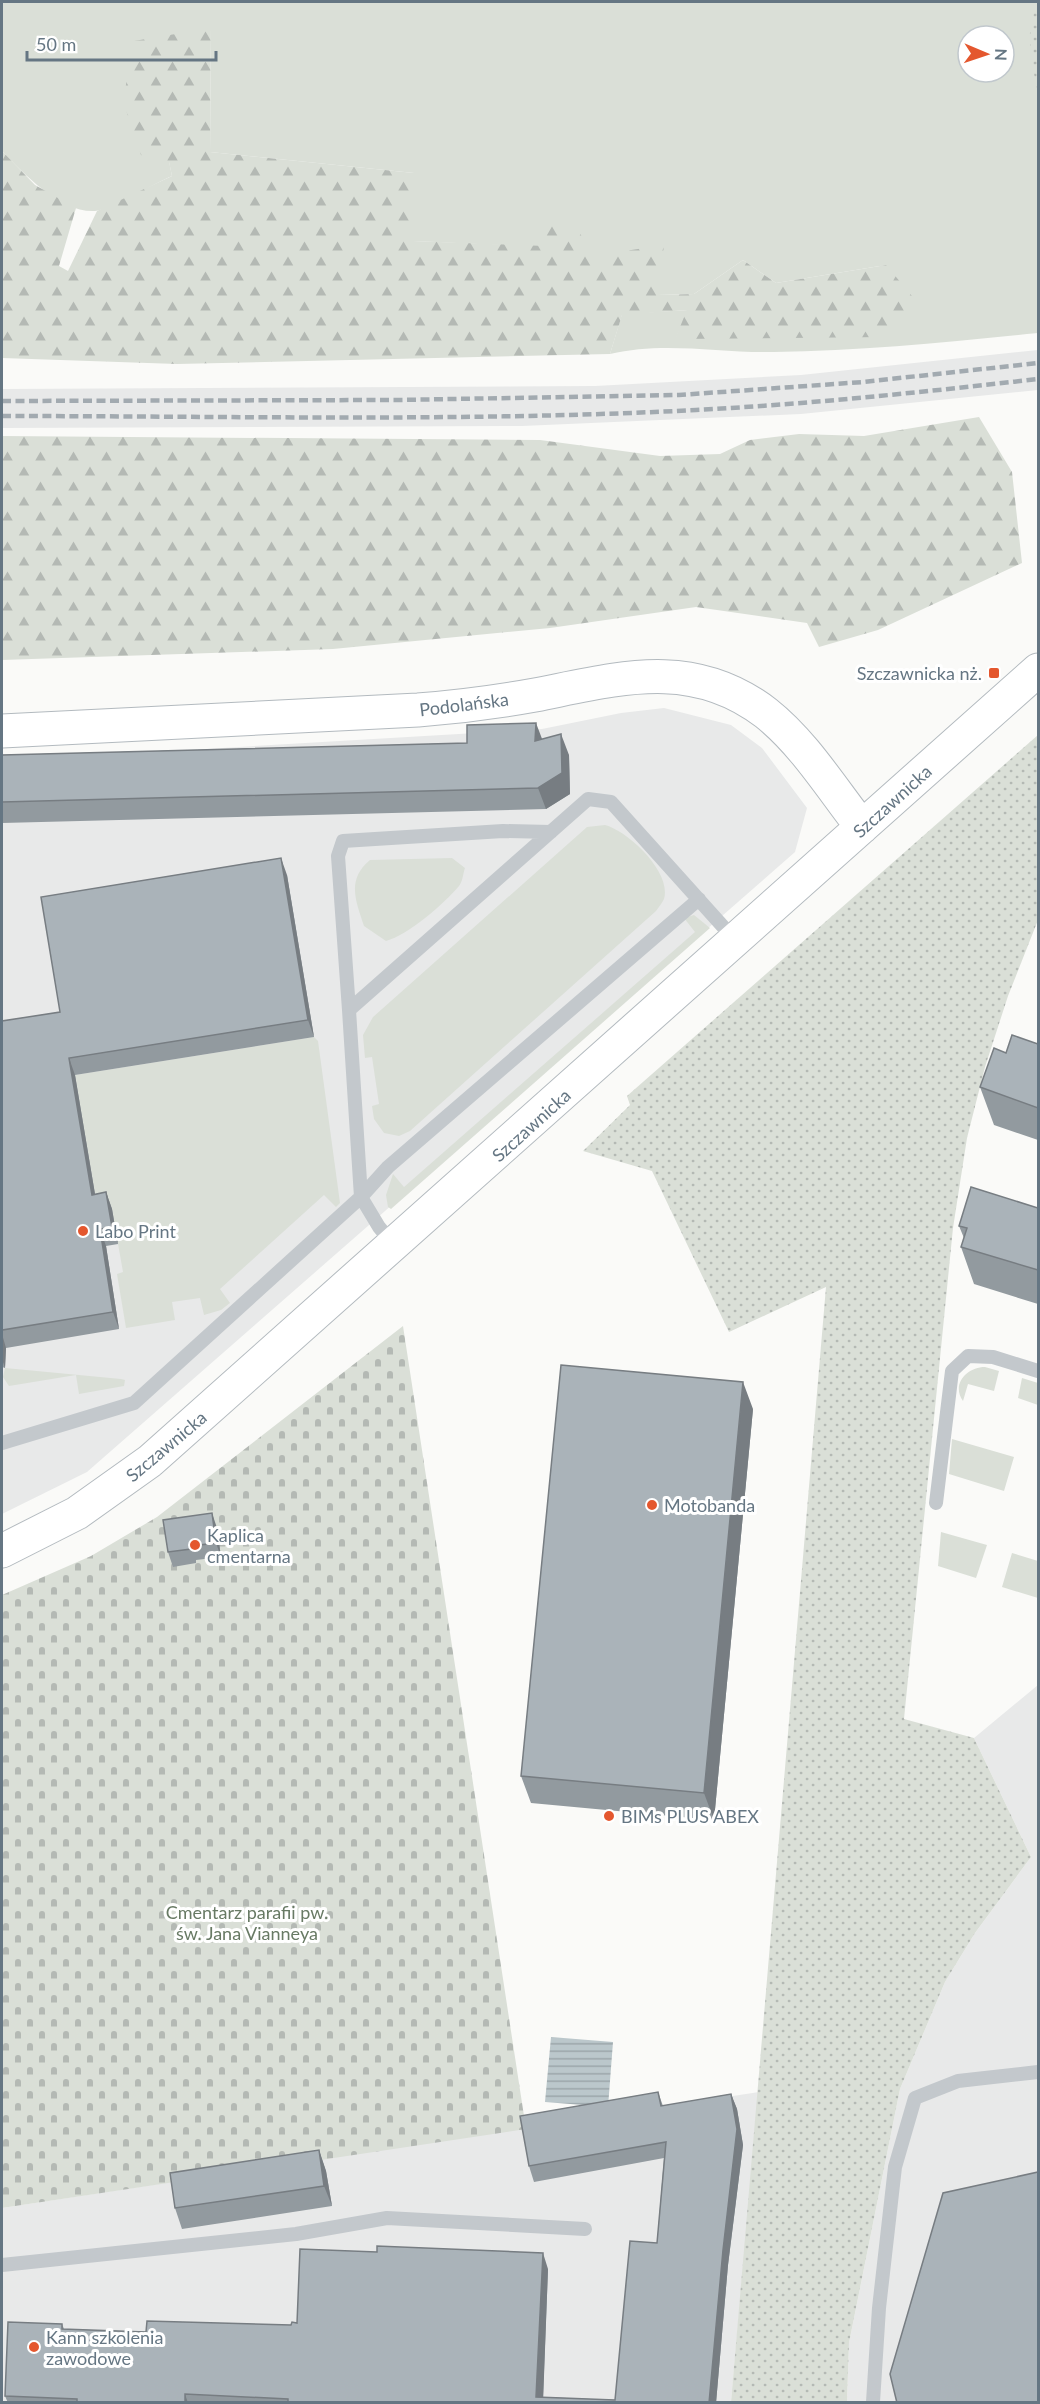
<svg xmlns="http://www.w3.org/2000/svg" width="1040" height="2404" viewBox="0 0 1040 2404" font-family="Lato,sans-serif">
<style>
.built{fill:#e8e9e9}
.grass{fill:#dadfd7;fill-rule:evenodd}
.forest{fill:url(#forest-firs)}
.cemetery{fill:url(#cemetery-stones)}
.park{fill:url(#park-dots)}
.water{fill:url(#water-rules)}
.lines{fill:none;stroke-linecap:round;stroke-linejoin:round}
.secondary-casing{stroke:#b3babf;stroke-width:35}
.lane{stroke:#c3c8cc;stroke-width:14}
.secondary{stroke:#fff;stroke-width:33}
.rail{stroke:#a2aab0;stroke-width:4.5;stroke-dasharray:9 4.5;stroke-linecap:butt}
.wall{fill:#929a9f}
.shaded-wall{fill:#777d82}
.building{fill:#aab3b9;stroke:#777d82;stroke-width:1.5}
.poi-dot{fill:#e4572e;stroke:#fff;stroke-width:2}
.labels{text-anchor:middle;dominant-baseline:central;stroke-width:6;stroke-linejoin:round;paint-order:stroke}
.poi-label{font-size:18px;fill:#657683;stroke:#fff;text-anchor:start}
.street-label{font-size:18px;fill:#657683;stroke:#fff}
.park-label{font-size:18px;fill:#687a64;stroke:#fff}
</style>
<defs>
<pattern id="forest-firs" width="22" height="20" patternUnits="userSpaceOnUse" patternTransform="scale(1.5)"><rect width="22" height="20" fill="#dadfd7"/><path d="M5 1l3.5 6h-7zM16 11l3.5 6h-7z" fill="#b4b9b4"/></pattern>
<pattern id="cemetery-stones" width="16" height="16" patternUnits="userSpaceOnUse" patternTransform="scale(1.5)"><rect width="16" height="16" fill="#dadfd7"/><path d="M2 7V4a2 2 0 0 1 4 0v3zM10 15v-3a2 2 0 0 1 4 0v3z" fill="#b4b9b4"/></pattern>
<pattern id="park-dots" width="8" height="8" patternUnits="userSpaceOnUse" patternTransform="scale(1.5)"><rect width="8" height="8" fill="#dadfd7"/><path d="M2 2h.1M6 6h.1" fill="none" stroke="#b4b9b4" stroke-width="1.8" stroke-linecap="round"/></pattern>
<pattern id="water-rules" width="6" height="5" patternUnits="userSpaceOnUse" patternTransform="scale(1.5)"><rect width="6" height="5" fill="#bbc7cb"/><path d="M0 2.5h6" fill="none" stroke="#9ca6aa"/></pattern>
</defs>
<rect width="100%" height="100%" fill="#fafaf8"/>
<path class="built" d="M 1038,350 L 1038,390 L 801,414 L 522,426 L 2,428 L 2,389 L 595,386 L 801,375 Z
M 664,708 L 731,725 L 762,748 L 807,808 L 795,852 L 87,1472 L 2,1514 L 2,761 L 542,729 L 621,713 Z
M 1038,1685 L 1038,2402 L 847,2402 L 849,2343 L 900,2089 L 945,1982 L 975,1933 L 1031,1857 L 974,1738 Z
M 759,2092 L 731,2402 L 2,2402 L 2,2208 Z"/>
<path class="grass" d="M 2,2 L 1038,2 L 1038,333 C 950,342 863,351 774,352 C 719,353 663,341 610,354 L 622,314 L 688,310 L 676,338 L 886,265 L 776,283 L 743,260 L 694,294 L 658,295 L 591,256 L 544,247 L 414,241 L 414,173 L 210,152 L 211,28 L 169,161 L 172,176 C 155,183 110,210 95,211 C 61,213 24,174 3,152 ZM 968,36 L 1004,36 L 1004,72 L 968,72 Z
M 605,825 C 628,831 672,872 664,899 C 662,903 658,908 656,911 L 410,1131 L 399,1136 L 384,1133 L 374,1119 L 372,1106 L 379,1104 L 372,1057 L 365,1058 L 363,1035 L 373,1017 L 587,827 Z
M 452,858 L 465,868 C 463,873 463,881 459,886 C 444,904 408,935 386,941 L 364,926 C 356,901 346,880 370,860 Z
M 694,915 L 710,928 L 391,1209 L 388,1207 L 386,1195 L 393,1174 L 404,1187 L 695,932 L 684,918 Z
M 314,1037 L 318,1041 L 340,1203 L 336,1207 L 324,1195 L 220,1289 L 230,1303 L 221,1310 L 204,1315 L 200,1298 L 172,1302 L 175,1320 L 126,1328 L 117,1274 L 123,1272 L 112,1210 L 98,1212 L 75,1075 Z
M 985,1367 L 999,1371 L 994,1391 L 968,1384 L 963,1401 C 951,1384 967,1367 985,1367 Z
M 5,1368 L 121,1379 L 125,1380 L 124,1386 L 79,1394 L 76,1375 L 9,1386 L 3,1377 Z
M 1022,1378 L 1038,1383 L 1038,1405 L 1018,1398 Z
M 952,1439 L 1014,1457 L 1004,1491 L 949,1474 Z
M 941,1532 L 987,1545 L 976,1578 L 938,1566 Z
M 1012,1553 L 1038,1561 L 1038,1598 L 1002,1587 Z"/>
<path class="forest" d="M 211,28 L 210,152 L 414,173 L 414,241 L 544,246 L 547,225 L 574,222 L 592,256 L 664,245 L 658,295 L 694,294 L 743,260 L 776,283 L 886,265 L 917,302 L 886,337 L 675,339 L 687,310 L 622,315 L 610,354 L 177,364 L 2,358 L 2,106 L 3,152 L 35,185 L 76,208 L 59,266 L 68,271 L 97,211 L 172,176 L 169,162 L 141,155 L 123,101 L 134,41 Z
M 979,417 L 1012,472 L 1022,563 L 878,630 L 819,647 L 807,623 L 696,607 L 550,628 L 333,649 L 2,660 L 2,436 L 540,440 L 660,456 L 720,454 L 750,440 L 799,434 L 864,436 Z"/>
<path class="cemetery" d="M 403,1326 L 526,2129 L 2,2208 L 2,1595 L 91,1556 L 157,1517 Z"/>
<path class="park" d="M 1038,4 L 1038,97 C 1034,66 1022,31 1038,4 Z
M 1038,735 L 1038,920 L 1008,996 L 985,1067 L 967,1138 L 953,1228 L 904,1719 L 974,1738 L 1031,1857 L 975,1933 L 945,1982 L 900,2089 L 849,2343 L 847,2402 L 731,2402 L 826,1287 L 729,1332 L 652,1171 L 583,1151 L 630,1105 L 627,1096 Z"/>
<path class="water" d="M 551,2037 L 613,2042 L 608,2107 L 545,2102 Z"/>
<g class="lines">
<g class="secondary-casing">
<path id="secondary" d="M 2,731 L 418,710 C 457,707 496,702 535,695 C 617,679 692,656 766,713 C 804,743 832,789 862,827
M 2,1551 L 77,1513 L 150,1461 L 1038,670"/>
</g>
<path class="lane" d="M 349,1010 L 338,856 L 343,841 L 503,831 L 551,832
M 394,1245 L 379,1227 L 361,1197 L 349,1010 L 588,799 L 611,802 L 736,941
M 2,1443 L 134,1403 L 361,1197 L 388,1167 L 699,899
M 936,1503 L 952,1371 L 968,1356 L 993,1357 L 1038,1371
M 2,2265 L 296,2234 L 387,2218 L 585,2229
M 873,2402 L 879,2308 L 895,2167 L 915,2098 L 958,2081 L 1038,2072"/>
<use href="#secondary" class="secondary"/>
<path class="rail" d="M 2,401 L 396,400 L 679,395 L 863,382 L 1038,363
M 2,416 C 232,416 465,422 696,410 C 810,404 924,392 1038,379"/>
</g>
<path class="wall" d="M 542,740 L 569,755 L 570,794 L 546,809 L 2,823 L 2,755 L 467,743 Z
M 287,875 L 314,1037 L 75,1075 L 95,1194 L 106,1192 L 112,1209 L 118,1244 L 106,1246 L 119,1329 L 6,1348 L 5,1368 L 2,1367 L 2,1021 L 60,1012 Z
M 1038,1044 L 1038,1140 L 994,1125 L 980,1087 L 1006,1053 Z
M 1038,1208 L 1038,1304 L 974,1284 L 961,1247 L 964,1238 L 959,1226 Z
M 753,1409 L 714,1820 L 531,1803 L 521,1776 Z
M 217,1528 L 221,1557 L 196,1560 L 196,1563 L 173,1567 L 168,1552 Z
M 658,2092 L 663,2106 L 731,2094 L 737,2109 L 743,2145 L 728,2265 L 716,2403 L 8,2403 L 5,2396 L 62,2324 L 64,2329 L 146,2332 L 291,2325 L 297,2323 L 548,2269 L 543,2397 L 615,2400 L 657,2243 L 664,2158 L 534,2182 L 529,2166 Z
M 319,2150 L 326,2171 L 332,2206 L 182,2229 L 175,2208 Z"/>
<path class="shaded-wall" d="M 536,723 L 544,744 L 535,741 Z
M 561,734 L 569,755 L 570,794 L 546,809 L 538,788 Z
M 281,858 L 287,875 L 314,1037 L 308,1020 Z
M 69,1058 L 75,1075 L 98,1212 L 92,1195 Z
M 106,1192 L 112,1209 L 118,1244 L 112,1227 Z
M 100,1229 L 106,1246 L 119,1329 L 113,1312 Z
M 2,1334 L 6,1348 L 5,1368 L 2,1359 Z
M 743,1382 L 753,1409 L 714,1820 L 704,1793 Z
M 212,1513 L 217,1528 L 221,1557 L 216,1543 Z
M 731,2094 L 737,2109 L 743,2145 L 728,2265 L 716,2403 L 709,2403 Z
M 319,2150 L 326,2171 L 332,2206 L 324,2186 Z
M 543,2253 L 548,2269 L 543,2403 L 536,2397 Z
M 185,2394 L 188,2403 L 185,2403 Z"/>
<path class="building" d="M 536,723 L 535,741 L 561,734 L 562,773 L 538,788 L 2,802 L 2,755 L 467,743 L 467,725 Z
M 281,858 L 308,1020 L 69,1058 L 92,1195 L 106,1192 L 112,1227 L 100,1229 L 113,1312 L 2,1330 L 2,1021 L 60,1012 L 41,897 Z
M 1012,1035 L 1038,1044 L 1038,1108 L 980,1087 L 994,1048 L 1006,1053 Z
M 971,1187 L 1038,1208 L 1038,1270 L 961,1247 L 967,1228 L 959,1226 Z
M 561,1365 L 743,1382 L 704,1793 L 521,1776 Z
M 212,1513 L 216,1543 L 191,1546 L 191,1549 L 168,1552 L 163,1520 Z
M 658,2092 L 661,2106 L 731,2094 L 737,2129 L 723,2250 L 709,2403 L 288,2403 L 288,2399 L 185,2394 L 185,2403 L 77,2403 L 77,2399 L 5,2396 L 8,2322 L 62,2324 L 62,2329 L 146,2332 L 147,2321 L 291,2325 L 292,2322 L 297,2323 L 300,2249 L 377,2252 L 377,2246 L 543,2253 L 536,2397 L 615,2400 L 630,2241 L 657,2243 L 666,2142 L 529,2166 L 520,2116 Z
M 319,2150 L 324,2186 L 175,2208 L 170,2173 Z
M 1038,2172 L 1038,2403 L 897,2403 L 890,2374 L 943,2193 Z"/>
<g class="poi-dot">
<rect x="988" y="667" width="12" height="12" rx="3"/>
<circle cx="83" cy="1231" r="6"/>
<circle cx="652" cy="1505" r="6"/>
<circle cx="195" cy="1545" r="6"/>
<circle cx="609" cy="1816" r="6"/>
<circle cx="34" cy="2347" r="6"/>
</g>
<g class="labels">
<g class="poi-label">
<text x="982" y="673" text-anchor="end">Szczawnicka nż.</text>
<text x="95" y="1231">Labo Print</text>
<text x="664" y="1505">Motobanda</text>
<text x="207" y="1535">Kaplica<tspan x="207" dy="21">cmentarna</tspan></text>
<text x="621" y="1816">BIMs PLUS ABEX</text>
<text x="46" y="2337">Kann szkolenia<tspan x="46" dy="21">zawodowe</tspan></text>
</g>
<g class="street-label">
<text transform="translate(464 704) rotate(-7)">Podolańska</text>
<text transform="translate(892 801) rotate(-42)">Szczawnicka</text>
<text transform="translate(531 1125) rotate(-42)">Szczawnicka</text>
<text transform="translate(166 1446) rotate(-40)">Szczawnicka</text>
</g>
<g class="park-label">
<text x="247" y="1912">Cmentarz parafii pw.<tspan x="247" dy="21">św. Jana Vianneya</tspan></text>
</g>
</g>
<rect width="1040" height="2404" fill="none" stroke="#657683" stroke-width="6"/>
<g transform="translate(986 54) rotate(92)"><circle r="28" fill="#ffffff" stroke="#c1c8cd" stroke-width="1.5"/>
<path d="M0-4.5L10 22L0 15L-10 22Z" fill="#e4572e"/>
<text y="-9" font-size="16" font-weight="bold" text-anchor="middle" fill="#657683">N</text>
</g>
<path d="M27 51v9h189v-9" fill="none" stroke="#657683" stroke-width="3"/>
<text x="36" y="51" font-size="18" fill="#657683" stroke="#ffffff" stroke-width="4.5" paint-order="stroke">50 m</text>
</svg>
